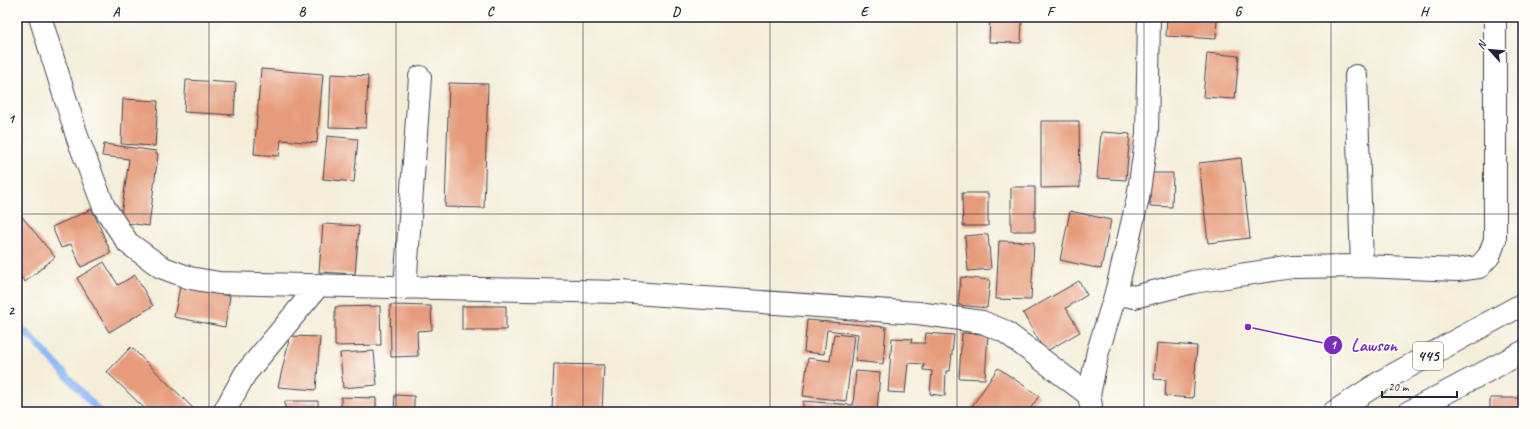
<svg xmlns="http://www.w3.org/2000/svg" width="1540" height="429" viewBox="0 0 1540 429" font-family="Caveat,sans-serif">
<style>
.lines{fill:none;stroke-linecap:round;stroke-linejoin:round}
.stream{stroke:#89b8f4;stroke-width:7}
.building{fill:#e69c7c}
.street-casing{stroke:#424153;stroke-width:24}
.secondary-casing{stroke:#424153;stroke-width:24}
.highway-casing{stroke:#424153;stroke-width:24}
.street{stroke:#fff;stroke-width:22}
.secondary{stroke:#fff;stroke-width:22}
.highway{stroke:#fff;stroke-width:22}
.grid{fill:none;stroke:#22223b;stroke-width:1;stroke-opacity:0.55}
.labels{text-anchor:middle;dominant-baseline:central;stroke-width:3.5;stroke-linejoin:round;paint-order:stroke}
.shield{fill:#fdfcf7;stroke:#646373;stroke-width:1}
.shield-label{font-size:16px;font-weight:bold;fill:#22223b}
.leader{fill:none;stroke:#7b2cbf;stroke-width:1.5}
.callout-dot{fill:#7b2cbf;stroke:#fdfcf7;stroke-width:1.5}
.mark-label{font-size:12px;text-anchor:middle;font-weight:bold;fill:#fff}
.callout-label{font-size:18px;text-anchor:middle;font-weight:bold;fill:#7b2cbf;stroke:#fdfcf7;stroke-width:3.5;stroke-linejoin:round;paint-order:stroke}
.neatline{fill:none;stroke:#22223b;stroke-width:1.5}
.grid-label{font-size:13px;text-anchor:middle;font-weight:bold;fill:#22223b}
</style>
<rect width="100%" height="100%" fill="#fdfcf7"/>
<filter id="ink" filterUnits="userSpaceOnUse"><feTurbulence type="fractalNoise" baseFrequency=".025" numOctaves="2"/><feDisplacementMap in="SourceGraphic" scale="8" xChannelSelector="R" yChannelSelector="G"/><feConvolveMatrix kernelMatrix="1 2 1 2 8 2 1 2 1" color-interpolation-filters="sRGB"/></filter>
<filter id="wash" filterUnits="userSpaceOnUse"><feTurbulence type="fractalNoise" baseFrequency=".012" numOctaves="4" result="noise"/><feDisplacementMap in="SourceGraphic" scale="16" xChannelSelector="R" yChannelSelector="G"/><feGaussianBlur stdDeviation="0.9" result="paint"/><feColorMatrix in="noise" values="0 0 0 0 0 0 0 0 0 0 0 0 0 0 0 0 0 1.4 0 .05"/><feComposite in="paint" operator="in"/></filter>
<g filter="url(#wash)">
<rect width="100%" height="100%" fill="#f4eed9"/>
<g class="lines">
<path class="stream" d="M 17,325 L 32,338 L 100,412"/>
</g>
<g id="blocks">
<path class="building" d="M 990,17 L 1022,17 L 1021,43 L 989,42 Z
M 1167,17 L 1217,17 L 1216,39 L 1166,36 Z
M 1207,53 L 1239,56 L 1235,99 L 1203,97 Z
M 261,69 L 323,74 L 317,143 L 281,140 L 279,156 L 254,154 Z
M 331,74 L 368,76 L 366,128 L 329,127 Z
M 186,80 L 236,83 L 234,115 L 184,112 Z
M 449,83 L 488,84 L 484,208 L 445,207 Z
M 123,99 L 158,101 L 155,146 L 121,144 Z
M 1041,121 L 1079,121 L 1080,187 L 1041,188 Z
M 1101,132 L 1130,134 L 1126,180 L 1097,178 Z
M 327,136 L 358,139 L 354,182 L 323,179 Z
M 104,144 L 156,151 L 156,154 L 158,154 L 149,226 L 120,222 L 129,159 L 102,156 Z
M 1241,158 L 1250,238 L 1208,243 L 1199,163 Z
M 1151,173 L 1173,173 L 1172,207 L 1150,206 Z
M 1011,187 L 1035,187 L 1035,231 L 1011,231 Z
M 962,193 L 988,193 L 988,226 L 963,226 Z
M 92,209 L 111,253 L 81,267 L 71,244 L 61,248 L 52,227 Z
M 1070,211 L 1111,220 L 1101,269 L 1060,260 Z
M 19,213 L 55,257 L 25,282 L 17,272 L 17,214 Z
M 323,224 L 359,226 L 355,274 L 319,272 Z
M 988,234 L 991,269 L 968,271 L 965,236 Z
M 999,241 L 1034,242 L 1031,300 L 996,299 Z
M 104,262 L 118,285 L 135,275 L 153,306 L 109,332 L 77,278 Z
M 961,277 L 990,280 L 987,308 L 958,305 Z
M 1079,281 L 1087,295 L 1066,308 L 1080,332 L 1045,352 L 1023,313 Z
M 180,287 L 230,296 L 225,327 L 174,317 Z
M 390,305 L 431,306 L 432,330 L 417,331 L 418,356 L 391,357 Z
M 380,306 L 381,345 L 335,346 L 335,307 Z
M 462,306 L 506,306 L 506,330 L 462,330 Z
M 807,320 L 886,327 L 883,364 L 855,361 L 858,334 L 827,330 L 824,354 L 804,352 Z
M 926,333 L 954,335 L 950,371 L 946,371 L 945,396 L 930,394 L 932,371 L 923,370 L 924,364 L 908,363 L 905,393 L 888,392 L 892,338 L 912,339 L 911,343 L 925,343 Z
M 962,333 L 988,334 L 985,379 L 959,378 Z
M 834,334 L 854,336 L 846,401 L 803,396 L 808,358 L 830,361 Z
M 290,336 L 320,337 L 316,390 L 278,387 Z
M 1157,343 L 1197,346 L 1193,398 L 1165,396 L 1166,380 L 1154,379 Z
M 131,347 L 197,412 L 148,412 L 107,372 Z
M 374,351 L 377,385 L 343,388 L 340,353 Z
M 554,364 L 604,365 L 602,412 L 552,412 Z
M 998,368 L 1039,396 L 1028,412 L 968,412 Z
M 856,371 L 880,373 L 877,412 L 803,412 L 803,401 L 853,405 Z
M 395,395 L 414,396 L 414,412 L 394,412 Z
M 341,397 L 376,398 L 376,412 L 341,412 Z
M 1490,398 L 1523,398 L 1523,412 L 1490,412 Z
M 285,401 L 318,401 L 318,412 L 285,412 Z"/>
</g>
</g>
<g filter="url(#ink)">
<use href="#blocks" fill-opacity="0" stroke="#424153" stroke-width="1"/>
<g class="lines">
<g class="street-casing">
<path id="street" d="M 40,17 L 78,139 L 104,207 L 128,243 L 161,267 L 190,278 L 219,283 L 620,292 L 918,313 L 982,322 L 1004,331 L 1089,395
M 1356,76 L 1362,266
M 405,288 L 420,77
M 1116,293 L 1134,297 L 1193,282 L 1292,267 L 1362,266 L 1457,270 L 1479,267 L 1489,256 L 1495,240 L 1495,17
M 224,412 L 245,374 L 319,285"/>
</g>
<g class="secondary-casing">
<path id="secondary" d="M 1092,412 L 1089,395 L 1098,351 L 1116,293 L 1138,198 L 1147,134 L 1149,17"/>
</g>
<g class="highway-casing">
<path id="highway" d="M 1334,412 L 1382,381 L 1523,304
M 1409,412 L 1523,352"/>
</g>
<use href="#street" class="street"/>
<use href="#secondary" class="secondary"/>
<use href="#highway" class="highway"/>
</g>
</g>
<path class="grid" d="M 209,17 L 209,412M 396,17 L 396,412M 583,17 L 583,412M 770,17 L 770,412M 957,17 L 957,412M 1144,17 L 1144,412M 1331,17 L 1331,412M 17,214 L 1523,214"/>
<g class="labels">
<rect class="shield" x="1413" y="342" width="30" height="28" rx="3"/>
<g class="shield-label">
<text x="1428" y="356">445</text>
</g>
</g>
<path class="leader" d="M1248 327L1333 345"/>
<g class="callout-dot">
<circle cx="1248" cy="327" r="4"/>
<circle cx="1333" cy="345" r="10"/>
</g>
<g class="mark-label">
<text x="1333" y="349">1</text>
</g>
<g class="callout-label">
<text x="1374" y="351">Lawson</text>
</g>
<rect width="1540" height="429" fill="none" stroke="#fdfcf7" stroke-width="44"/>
<g transform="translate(1490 50) rotate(297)" stroke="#fdfcf7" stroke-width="3" paint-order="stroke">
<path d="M0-3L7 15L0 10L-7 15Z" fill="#22223b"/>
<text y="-6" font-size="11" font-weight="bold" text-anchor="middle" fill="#22223b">N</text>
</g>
<path d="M1382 391v6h75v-6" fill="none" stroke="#22223b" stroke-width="2"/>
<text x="1388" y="391" font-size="12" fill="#22223b" stroke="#fdfcf7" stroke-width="3" paint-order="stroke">20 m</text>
<rect x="22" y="22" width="1496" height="385" class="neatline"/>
<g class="grid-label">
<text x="116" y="16">A</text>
<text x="302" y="16">B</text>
<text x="490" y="16">C</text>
<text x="676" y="16">D</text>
<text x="864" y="16">E</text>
<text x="1050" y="16">F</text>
<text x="1238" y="16">G</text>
<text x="1424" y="16">H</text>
<text x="11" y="123">1</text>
<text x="11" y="315">2</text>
</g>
</svg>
